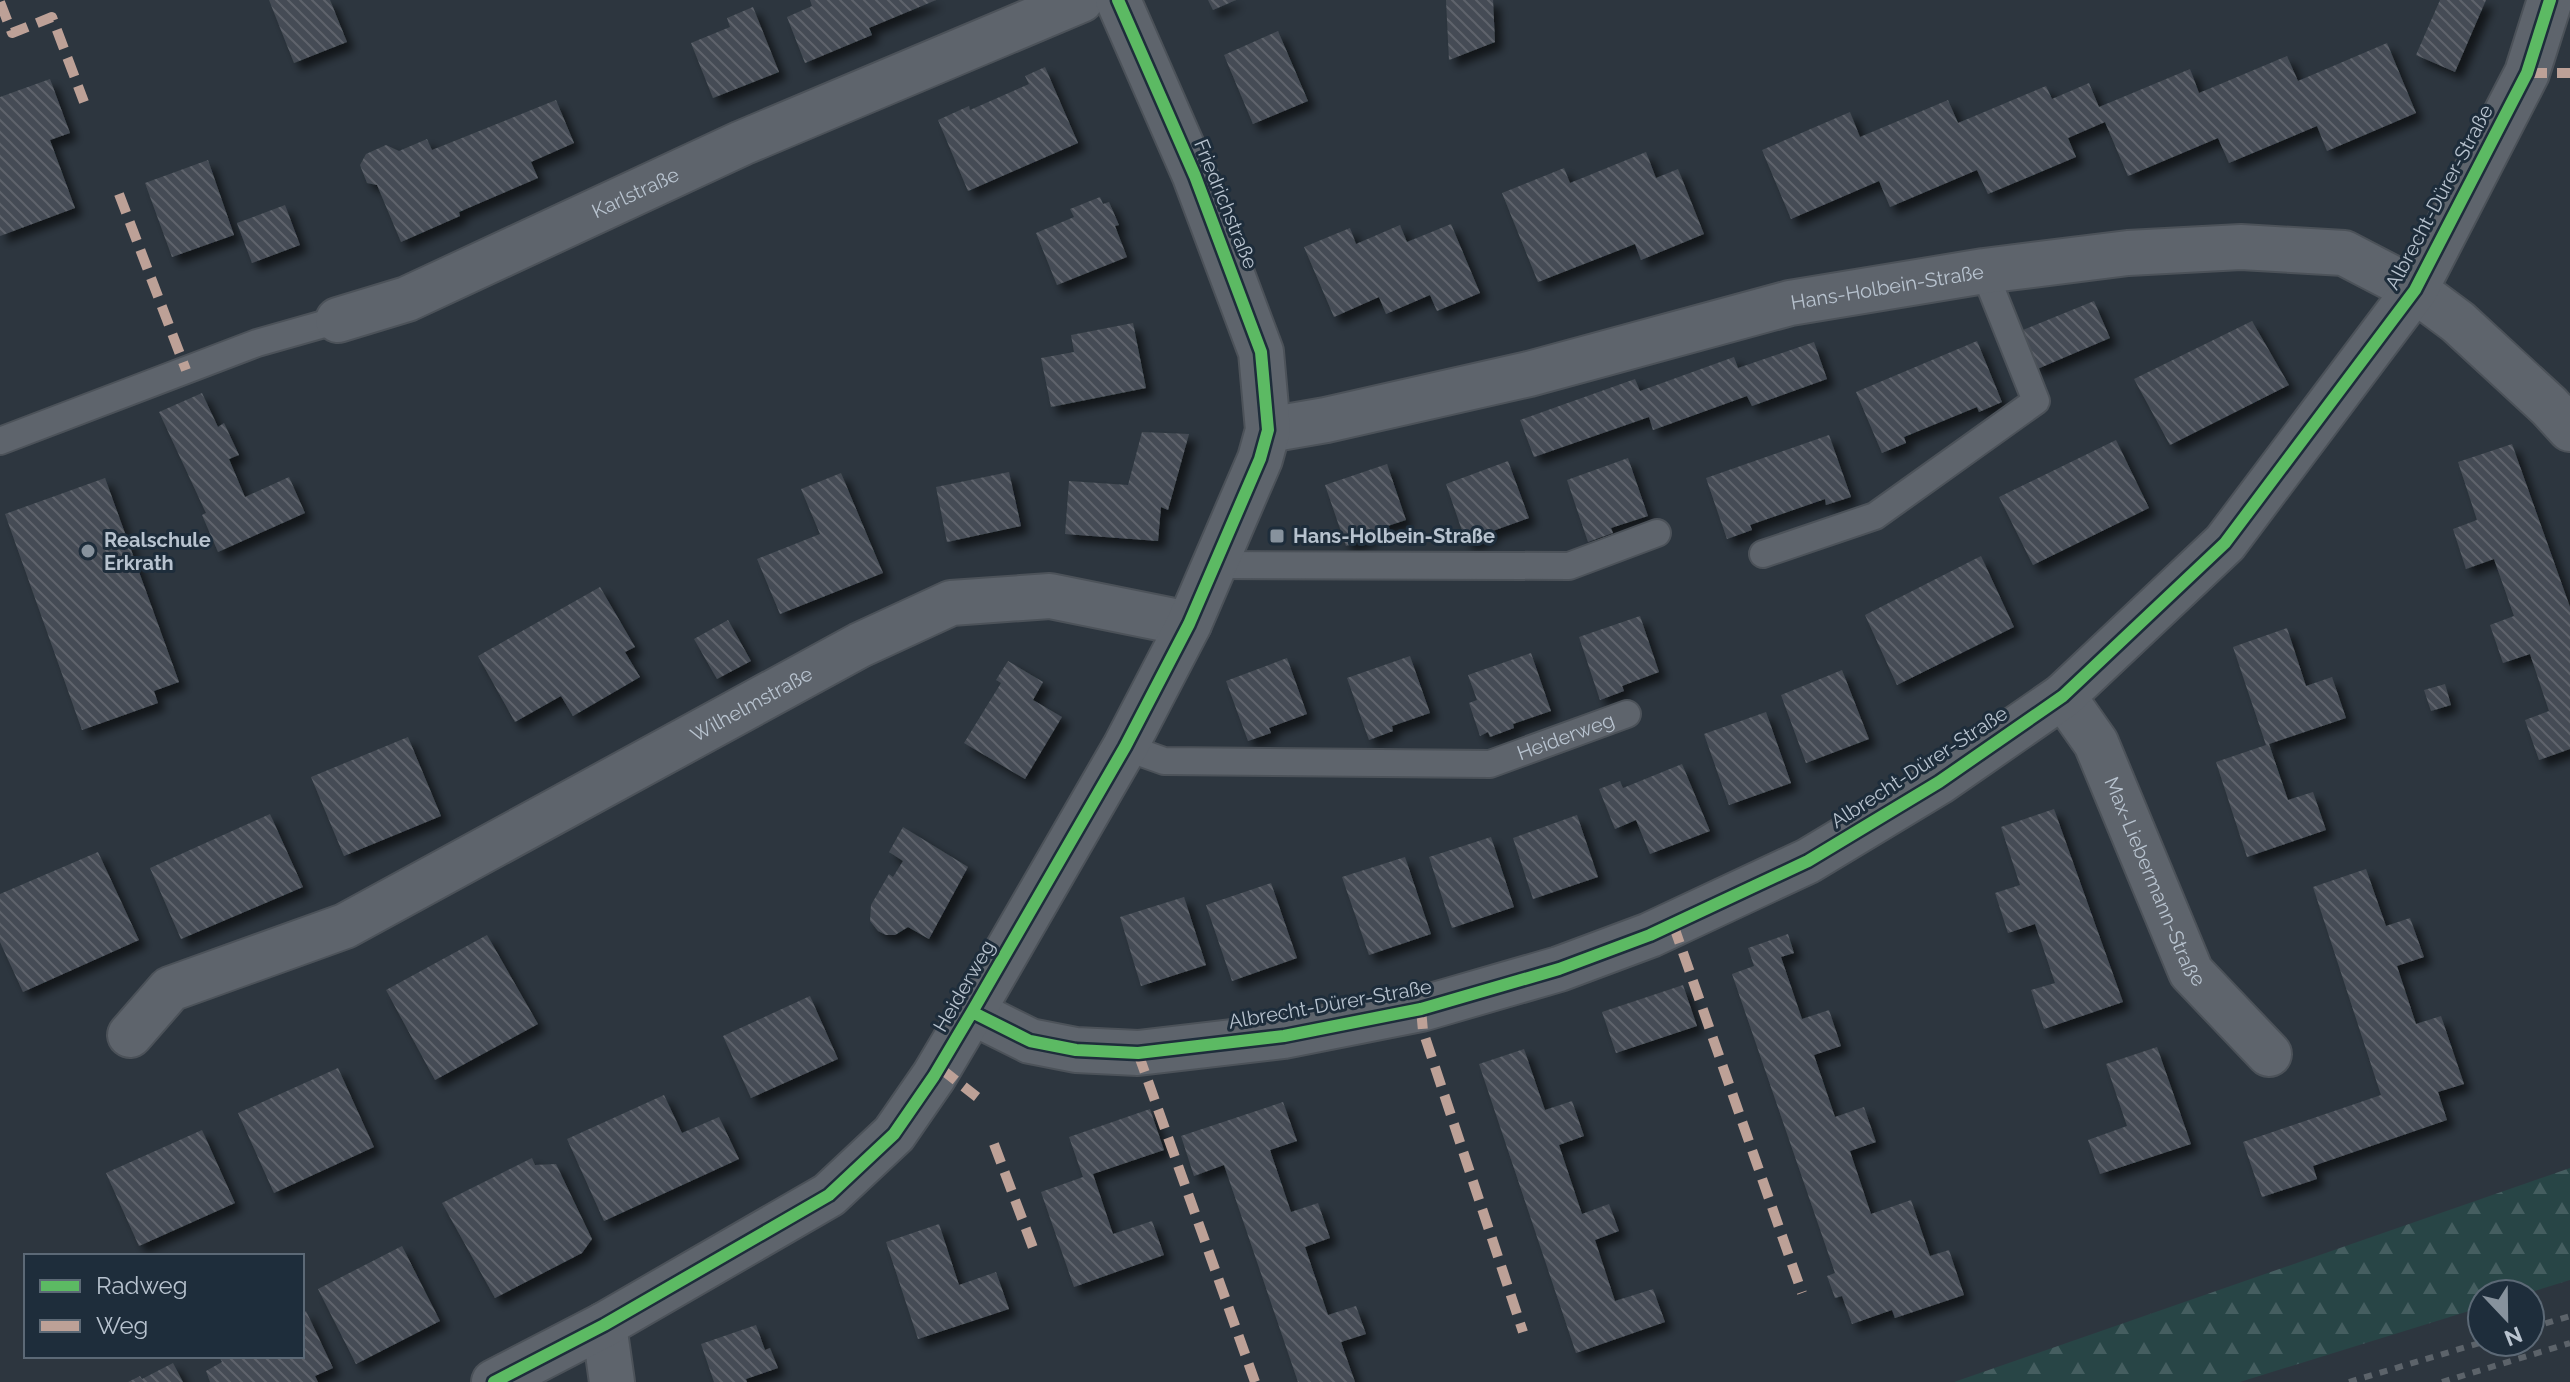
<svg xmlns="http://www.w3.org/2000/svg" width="2570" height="1382" viewBox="0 0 2570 1382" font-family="Raleway,sans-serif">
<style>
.forest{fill:url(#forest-firs)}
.building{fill:url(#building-back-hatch);filter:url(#shadow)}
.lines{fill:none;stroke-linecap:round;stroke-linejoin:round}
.service-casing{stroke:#4c5259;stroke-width:30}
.minor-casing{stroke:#4c5259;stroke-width:48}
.service{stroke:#5e646c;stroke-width:26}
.minor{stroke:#5e646c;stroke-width:44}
.rail{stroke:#5c636a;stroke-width:6;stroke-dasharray:8 8;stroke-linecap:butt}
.quiet{stroke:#bda197;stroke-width:10;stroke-dasharray:20 10;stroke-linecap:butt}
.cycleway-casing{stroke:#1e2d3b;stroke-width:17}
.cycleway{stroke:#5cba63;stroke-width:12}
.poi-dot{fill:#87929d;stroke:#1e2d3b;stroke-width:3}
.labels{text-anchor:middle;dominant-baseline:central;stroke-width:6;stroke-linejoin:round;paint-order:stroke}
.street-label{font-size:20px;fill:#b8c3cf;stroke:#1e2d3b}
.poi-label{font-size:20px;font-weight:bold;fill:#b8c3cf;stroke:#1e2d3b;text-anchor:start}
</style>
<defs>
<pattern id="forest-firs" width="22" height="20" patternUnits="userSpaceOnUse" patternTransform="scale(2)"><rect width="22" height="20" fill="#284546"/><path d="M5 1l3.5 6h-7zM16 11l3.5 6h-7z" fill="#455e60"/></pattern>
<pattern id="building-back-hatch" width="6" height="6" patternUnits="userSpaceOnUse" patternTransform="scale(2)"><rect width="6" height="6" fill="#454c54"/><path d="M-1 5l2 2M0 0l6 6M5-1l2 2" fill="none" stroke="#5e646c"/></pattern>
<filter id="shadow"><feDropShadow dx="7" dy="7" stdDeviation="4" flood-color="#0009"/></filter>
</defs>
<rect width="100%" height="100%" fill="#2d363f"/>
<path class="forest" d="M 2570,1168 L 2570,1280 L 2525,1294 L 2482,1294 L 2482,1307 L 2240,1382 L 1954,1382 Z"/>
<path class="building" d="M 269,0 L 330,0 L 347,42 L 294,63 Z
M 810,0 L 936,0 L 869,28 L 872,35 L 805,63 L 787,17 L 812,6 Z
M 1208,0 L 1236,0 L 1213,10 Z
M 1446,0 L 1493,0 L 1495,42 L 1449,60 Z
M 2440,0 L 2486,0 L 2455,72 L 2416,55 Z
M 753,7 L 779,72 L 713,98 L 691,43 L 730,27 L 727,18 Z
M 1278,31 L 1308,101 L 1253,124 L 1224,55 Z
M 2387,43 L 2416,113 L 2327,151 L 2317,126 L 2229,163 L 2218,138 L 2128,176 L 2105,122 L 2068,138 L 2076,157 L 1988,194 L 1977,170 L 1890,207 L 1879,181 L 1791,219 L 1762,150 L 1850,112 L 1860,137 L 1948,100 L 1958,123 L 2046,86 L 2052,99 L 2089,83 L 2099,107 L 2190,69 L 2199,93 L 2287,56 L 2298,81 Z
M 1045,67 L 1078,143 L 968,191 L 938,120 L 969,106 L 970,110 L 1029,84 L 1025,76 Z
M 50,79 L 70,133 L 50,140 L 75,208 L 0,236 L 0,97 Z
M 556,100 L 574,143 L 531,162 L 538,178 L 459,212 L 460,216 L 401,242 L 377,185 L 367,183 L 360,165 L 366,154 L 386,145 L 399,151 L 427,139 L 432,150 Z
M 1646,152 L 1656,178 L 1678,169 L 1704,234 L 1641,260 L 1635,244 L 1538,282 L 1502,193 L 1564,168 L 1570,183 Z
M 208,160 L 234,235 L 172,257 L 145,183 Z
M 1100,197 L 1103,204 L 1109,202 L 1119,225 L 1115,226 L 1127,257 L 1057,285 L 1036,233 L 1074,217 L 1070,209 Z
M 285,205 L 300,245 L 252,263 L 237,223 Z
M 1451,224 L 1480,293 L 1437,311 L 1430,295 L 1386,314 L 1379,297 L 1334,317 L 1304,247 L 1350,228 L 1356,244 L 1400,225 L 1407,242 Z
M 2094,301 L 2110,338 L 2035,370 L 2018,332 Z
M 2252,321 L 2289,385 L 2170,445 L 2134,379 Z
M 1133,323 L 1146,388 L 1051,407 L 1041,358 L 1074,352 L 1071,335 Z
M 1977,341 L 2002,402 L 1979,412 L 1977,407 L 1904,437 L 1906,443 L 1882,453 L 1856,392 Z
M 1814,342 L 1827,379 L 1752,406 L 1747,396 L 1653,430 L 1649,417 L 1534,457 L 1520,420 L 1635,379 L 1640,391 L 1734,357 L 1738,368 Z
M 202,393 L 218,427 L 224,423 L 239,455 L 229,459 L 245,497 L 289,477 L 305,513 L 218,552 L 202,515 L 206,513 L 159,412 Z
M 1142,432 L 1189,434 L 1168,510 L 1161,507 L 1158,541 L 1065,534 L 1069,481 L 1128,485 Z
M 1829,435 L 1851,497 L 1826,505 L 1825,499 L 1750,525 L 1752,530 L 1727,539 L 1706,478 Z
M 2116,440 L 2149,508 L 2033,565 L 1999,497 Z
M 2512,444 L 2570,607 L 2570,749 L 2539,760 L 2525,720 L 2549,711 L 2530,654 L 2503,663 L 2490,625 L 2514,616 L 2494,559 L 2466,569 L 2453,529 L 2477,520 L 2458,462 Z
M 1628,458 L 1648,516 L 1611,528 L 1613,533 L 1588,542 L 1567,480 Z
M 1508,461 L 1529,518 L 1490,532 L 1492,536 L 1467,545 L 1446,484 Z
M 1387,464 L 1406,520 L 1369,532 L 1371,538 L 1346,546 L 1325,485 Z
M 1009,472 L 1021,526 L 947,542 L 936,487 Z
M 841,473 L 883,573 L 780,614 L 757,559 L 820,534 L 801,489 Z
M 105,478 L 179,682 L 154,691 L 158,703 L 82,730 L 5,514 Z
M 1981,556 L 2014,627 L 1897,685 L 1865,615 Z
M 600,587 L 635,647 L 625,652 L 640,677 L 573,716 L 561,696 L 515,722 L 478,656 Z
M 1640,616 L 1659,672 L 1622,686 L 1624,691 L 1600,700 L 1579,637 Z
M 728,620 L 751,661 L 717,679 L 694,639 Z
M 2287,628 L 2306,686 L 2332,677 L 2346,718 L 2269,744 L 2288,800 L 2313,792 L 2326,830 L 2247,857 L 2216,762 L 2266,745 L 2233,647 Z
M 1531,653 L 1551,711 L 1513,724 L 1514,728 L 1490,737 L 1488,732 L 1480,736 L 1469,703 L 1477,700 L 1468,675 Z
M 1410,656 L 1430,713 L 1392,726 L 1393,731 L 1369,740 L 1347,678 Z
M 1287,658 L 1307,714 L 1269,728 L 1271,733 L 1248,741 L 1226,681 Z
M 1008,661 L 1043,682 L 1033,700 L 1062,717 L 1025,779 L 964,743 L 1001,683 L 996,680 Z
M 1842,670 L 1869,739 L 1806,763 L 1781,695 Z
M 2445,684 L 2451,705 L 2431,711 L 2424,690 Z
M 1766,712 L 1791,783 L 1729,805 L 1704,734 Z
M 408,737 L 441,816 L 344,856 L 311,777 Z
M 1682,764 L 1710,831 L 1650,854 L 1636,820 L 1615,829 L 1599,789 L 1620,781 L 1623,788 Z
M 2054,809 L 2123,1002 L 2044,1029 L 2031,990 L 2055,983 L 2035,924 L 2008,933 L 1995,893 L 2020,885 L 2001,827 Z
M 270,814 L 303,887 L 181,939 L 150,868 Z
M 1577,815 L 1598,877 L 1533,899 L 1513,838 Z
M 903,827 L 968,867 L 929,939 L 908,927 L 895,935 L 886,935 L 878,931 L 870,921 L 871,905 L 889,874 L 893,877 L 903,861 L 889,852 Z
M 1491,837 L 1514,907 L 1452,928 L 1429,857 Z
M 98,852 L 139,940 L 23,992 L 0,942 L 0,894 Z
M 1405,857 L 1431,934 L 1369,955 L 1342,877 Z
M 2366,869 L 2386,926 L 2410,918 L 2424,957 L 2397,966 L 2416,1024 L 2441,1016 L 2464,1084 L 2438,1092 L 2447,1120 L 2313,1166 L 2317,1179 L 2262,1197 L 2243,1142 L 2381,1095 L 2313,887 Z
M 1271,883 L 1297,958 L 1232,981 L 1206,905 Z
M 1184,897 L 1206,965 L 1141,986 L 1120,917 Z
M 1788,934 L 1794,953 L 1781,957 L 1802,1019 L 1829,1010 L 1841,1046 L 1814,1055 L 1835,1117 L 1864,1107 L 1876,1142 L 1850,1151 L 1871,1214 L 1911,1200 L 1930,1256 L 1949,1250 L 1964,1295 L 1895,1318 L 1892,1310 L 1852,1324 L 1842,1296 L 1835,1298 L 1827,1276 L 1835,1273 L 1732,974 L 1754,966 L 1748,948 Z
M 487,935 L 538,1024 L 435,1080 L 386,990 Z
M 1683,985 L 1697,1026 L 1616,1053 L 1602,1012 Z
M 810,996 L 838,1059 L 751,1098 L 723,1036 Z
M 2157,1047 L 2191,1144 L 2100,1174 L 2088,1140 L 2127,1126 L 2106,1064 Z
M 1524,1049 L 1545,1110 L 1572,1101 L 1584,1136 L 1559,1145 L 1582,1214 L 1609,1204 L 1619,1231 L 1595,1240 L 1615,1301 L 1653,1289 L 1665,1322 L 1576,1353 L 1479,1064 Z
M 338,1068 L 374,1147 L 274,1193 L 238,1113 Z
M 664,1095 L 682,1133 L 719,1117 L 739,1159 L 604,1221 L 567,1139 Z
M 1283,1102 L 1297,1141 L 1270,1150 L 1291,1212 L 1318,1203 L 1330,1238 L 1305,1247 L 1328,1315 L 1356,1306 L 1366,1334 L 1341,1342 L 1355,1382 L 1298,1382 L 1224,1165 L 1194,1176 L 1181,1136 Z
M 1150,1109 L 1164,1150 L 1093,1174 L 1113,1234 L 1152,1221 L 1164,1255 L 1074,1287 L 1041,1192 L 1083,1177 L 1069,1137 Z
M 202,1130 L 235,1203 L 139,1246 L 106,1173 Z
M 532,1158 L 535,1165 L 556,1164 L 592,1239 L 582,1253 L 495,1298 L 442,1203 Z
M 939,1224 L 959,1285 L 996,1272 L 1009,1309 L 918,1339 L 886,1242 Z
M 402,1246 L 440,1321 L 356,1364 L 318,1289 Z
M 306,1311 L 333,1368 L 315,1376 L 318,1382 L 210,1382 L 206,1371 L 222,1362 L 219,1356 L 302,1356 L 302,1313 Z
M 756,1325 L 765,1350 L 770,1348 L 778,1368 L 746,1379 L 747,1382 L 714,1382 L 701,1344 Z
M 173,1363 L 183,1382 L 128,1382 L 140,1376 L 142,1379 Z"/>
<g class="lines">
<g class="service-casing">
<g id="service">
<path d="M 0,441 L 257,343 L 338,320"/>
<path d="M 1763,554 L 1875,516 L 2036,401 L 1984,271"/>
<path d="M 1216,565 L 1569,566 L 1657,533"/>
<path id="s1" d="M 1125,747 L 1164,761 L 1490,764 L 1627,714"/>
</g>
</g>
<g class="minor-casing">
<g id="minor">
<path id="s2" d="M 338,320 L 407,299 L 742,143 L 1081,0"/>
<path id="s3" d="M 1268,430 L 1326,420 L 1529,374 L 1790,303 L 1984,271 L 2128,253 L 2241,247 L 2344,253 L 2415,290 L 2458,322 L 2549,406 L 2570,429"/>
<path id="s4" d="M 2063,696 L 2096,743 L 2191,972 L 2269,1054"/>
<path d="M 972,1012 L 1030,1041 L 1076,1050 L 1138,1053 L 1284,1036 L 1421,1009 L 1559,969 L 1650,935 L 1808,861 L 1939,782 L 2063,696 L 2225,543 L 2415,290 L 2527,73 L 2550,0"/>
<path id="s5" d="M 130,1035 L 170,989 L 345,926 L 860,645 L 951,603 L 1050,596 L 1189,624"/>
<path d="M 604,1325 L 612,1382"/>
<path d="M 494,1382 L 604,1325 L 829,1195 L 894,1134 L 934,1076 L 972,1012 L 1125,747 L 1189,624 L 1260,459 L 1268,430 L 1261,352 L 1195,176 L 1118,0"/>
</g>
</g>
<use href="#service" class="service"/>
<use href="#minor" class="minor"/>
<path class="rail" d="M 2530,1328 L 2570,1316
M 2349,1382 L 2483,1342
M 2442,1382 L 2570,1343"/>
<path class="quiet" d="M 0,2 L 12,33 L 52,17 L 84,102
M 2527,73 L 2570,73
M 119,194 L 186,370
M 1673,924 L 1802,1293
M 1421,1009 L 1423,1031 L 1523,1332
M 1138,1053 L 1255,1382
M 940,1068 L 977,1097
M 994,1144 L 1035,1253"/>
<g class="cycleway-casing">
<path id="cycleway" d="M 972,1012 L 1030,1041 L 1076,1050 L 1138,1053 L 1284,1036 L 1421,1009 L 1559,969 L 1650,935 L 1808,861 L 1939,782 L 2063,696 L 2225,543 L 2415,290 L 2527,73 L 2550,0
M 494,1382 L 604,1325 L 829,1195 L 894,1134 L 934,1076 L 972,1012 L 1125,747 L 1189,624 L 1260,459 L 1268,430 L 1261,352 L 1195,176 L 1118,0"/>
</g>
<use href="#cycleway" class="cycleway"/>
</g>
<g class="poi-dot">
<rect x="1269" y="528" width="16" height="16" rx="4"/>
<circle cx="88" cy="551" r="8"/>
</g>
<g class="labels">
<g class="street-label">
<text stroke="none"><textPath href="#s2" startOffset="324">Karlstraße</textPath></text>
<text transform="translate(2439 197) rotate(-62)">Albrecht-Dürer-Straße</text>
<text transform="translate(1226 204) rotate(68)">Friedrichstraße</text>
<text stroke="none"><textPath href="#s3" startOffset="636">Hans-Holbein-Straße</textPath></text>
<text stroke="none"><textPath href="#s5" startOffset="710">Wilhelmstraße</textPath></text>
<text stroke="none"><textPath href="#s1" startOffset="448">Heiderweg</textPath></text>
<text transform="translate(1919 767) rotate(-33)">Albrecht-Dürer-Straße</text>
<text stroke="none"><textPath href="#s4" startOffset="208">Max-Liebermann-Straße</textPath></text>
<text transform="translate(964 986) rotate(-60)">Heiderweg</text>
<text transform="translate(1330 1004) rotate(-10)">Albrecht-Dürer-Straße</text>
</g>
<g class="poi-label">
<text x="1293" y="536">Hans-Holbein-Straße</text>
<text x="104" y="540">Realschule<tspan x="104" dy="23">Erkrath</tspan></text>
</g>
</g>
<rect x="24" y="1254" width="280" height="104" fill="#1e2d3b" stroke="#5c6976" stroke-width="2"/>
<rect x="40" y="1280" width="40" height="12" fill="#5cba63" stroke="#5c6976" stroke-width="2"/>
<text x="96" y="1294" font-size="24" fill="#b8c3cf">Radweg</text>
<rect x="40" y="1320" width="40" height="12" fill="#bda197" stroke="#5c6976" stroke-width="2"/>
<text x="96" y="1334" font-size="24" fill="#b8c3cf">Weg</text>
<g transform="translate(2506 1318) rotate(158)"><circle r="38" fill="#1e2d3b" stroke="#5c6976" stroke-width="2"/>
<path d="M0-6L14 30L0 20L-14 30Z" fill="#87929d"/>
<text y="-12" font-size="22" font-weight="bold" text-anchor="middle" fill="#b8c3cf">N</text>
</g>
</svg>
